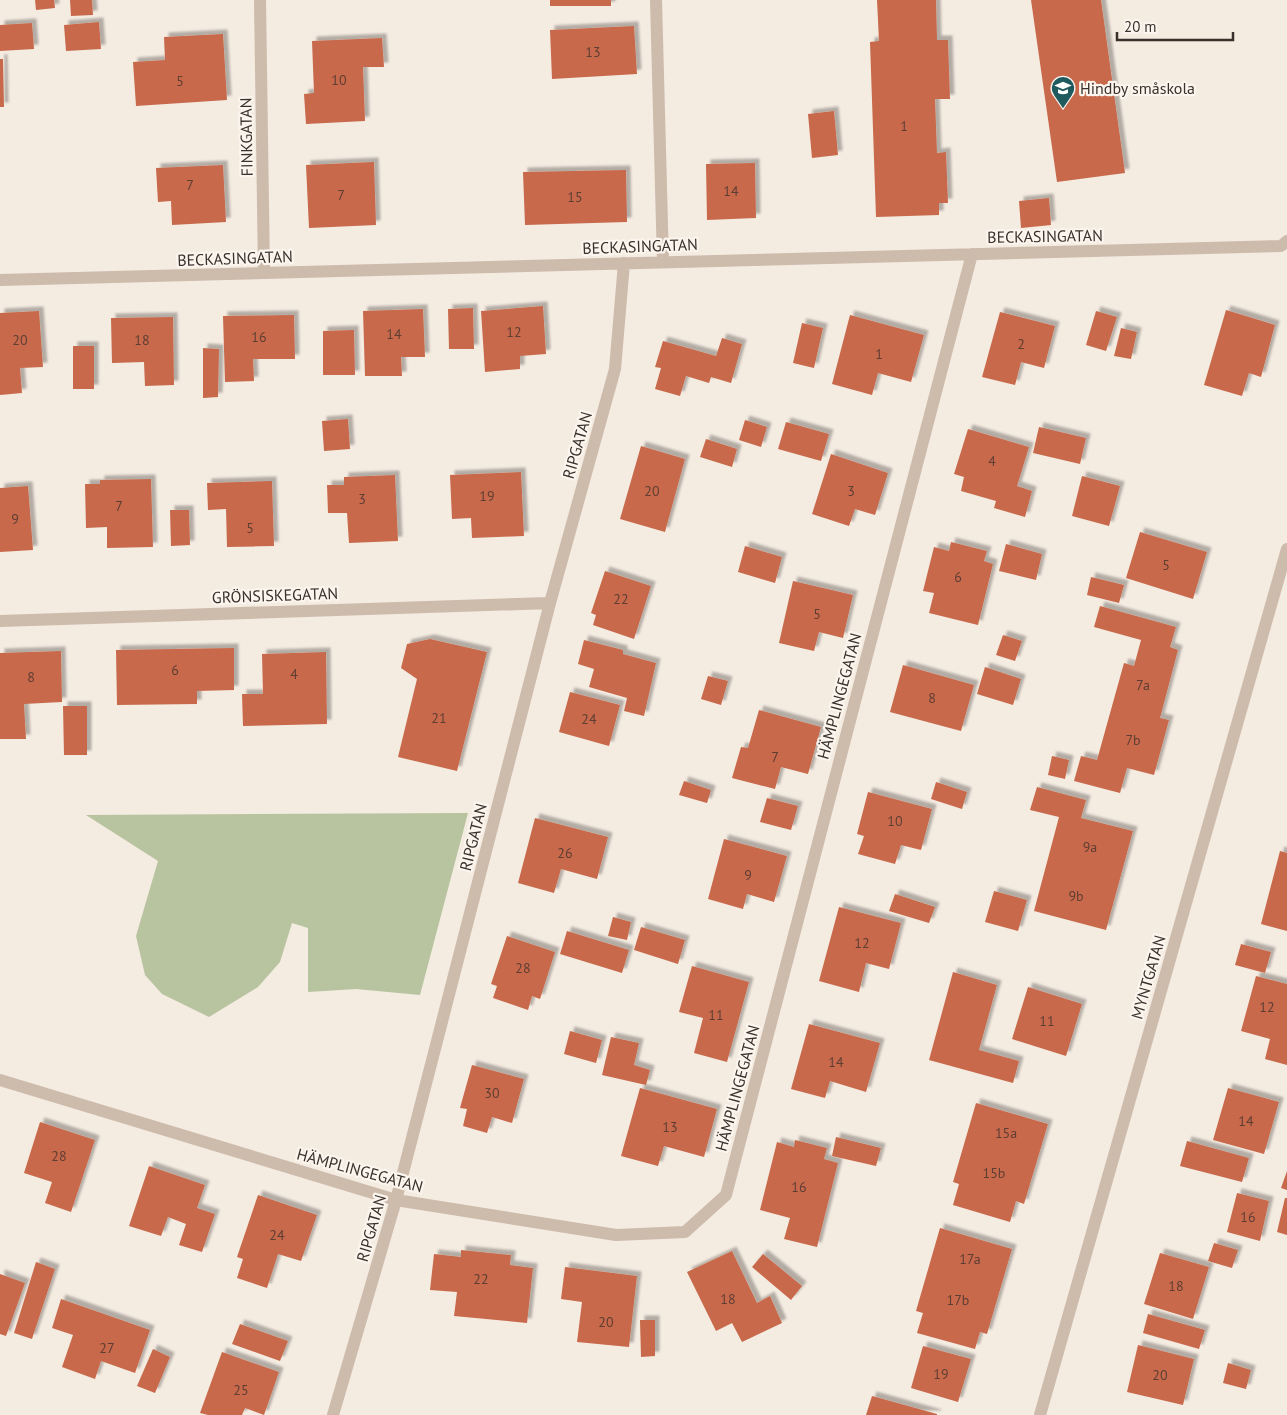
<svg xmlns="http://www.w3.org/2000/svg" width="1287" height="1415" viewBox="0 0 1287 1415" font-family="'PT Sans',sans-serif">
<style>
.green{fill:#b8c4a0}
.building{fill:#c8694b;filter:url(#shadow)}
.lines{fill:none;stroke-linecap:round;stroke-linejoin:round}
.street{stroke:#cdbbac;stroke-width:12}
.labels{text-anchor:middle;dominant-baseline:central;stroke-width:4.5;stroke-linejoin:round;paint-order:stroke}
.number-label{font-size:14px;fill:#5e3e33}
.poi-label{font-size:16px;fill:#3b302b;stroke:#fbf5ee;text-anchor:start}
.street-label{font-size:16px;fill:#3b302b;stroke:#fbf5ee}
</style>
<defs>
<filter id="shadow"><feDropShadow dx="4.5" dy="-4.5" stdDeviation="1" flood-color="#0004"/></filter>
</defs>
<rect width="100%" height="100%" fill="#f4ebe1"/>
<path class="green" d="M 468,813 L 420,995 L 356,989 L 308,992 L 308,928 L 292,923 L 280,962 L 258,987 L 209,1017 L 162,994 L 145,975 L 136,936 L 158,861 L 86,815 Z"/>
<path class="building" d="M 35,0 L 54,0 L 55,8 L 36,10 Z
M 70,0 L 92,0 L 93,15 L 71,16 Z
M 550,0 L 611,0 L 611,6 L 550,6 Z
M 877,0 L 936,0 L 937,40 L 948,40 L 950,99 L 935,99 L 937,153 L 946,152 L 948,203 L 939,203 L 939,215 L 876,217 L 870,42 L 879,41 Z
M 1031,0 L 1101,0 L 1125,173 L 1057,182 Z
M 99,22 L 101,49 L 66,51 L 64,25 Z
M 32,23 L 34,49 L 0,51 L 0,25 Z
M 634,26 L 637,74 L 552,79 L 550,30 Z
M 223,34 L 227,100 L 136,106 L 133,62 L 165,60 L 164,37 Z
M 382,38 L 384,67 L 363,67 L 365,121 L 306,124 L 304,94 L 314,93 L 312,41 Z
M 0,59 L 3,59 L 4,107 L 0,107 Z
M 834,111 L 838,155 L 812,158 L 808,114 Z
M 374,162 L 376,225 L 309,228 L 306,165 Z
M 755,163 L 756,218 L 707,220 L 706,164 Z
M 223,165 L 226,222 L 172,225 L 171,201 L 158,202 L 156,168 Z
M 626,170 L 627,222 L 525,225 L 523,172 Z
M 1049,198 L 1051,225 L 1021,228 L 1019,201 Z
M 543,306 L 546,354 L 520,356 L 520,369 L 485,372 L 481,311 Z
M 473,308 L 474,349 L 449,349 L 448,309 Z
M 423,309 L 425,357 L 401,357 L 402,376 L 365,376 L 363,311 Z
M 1226,310 L 1275,325 L 1261,377 L 1249,373 L 1242,396 L 1204,385 Z
M 39,311 L 43,367 L 20,368 L 22,393 L 0,395 L 0,313 Z
M 1096,311 L 1117,317 L 1106,351 L 1086,345 Z
M 1000,312 L 1055,326 L 1044,368 L 1021,362 L 1015,385 L 982,377 Z
M 294,315 L 295,359 L 253,359 L 254,381 L 225,382 L 223,316 Z
M 850,315 L 924,335 L 911,382 L 878,373 L 872,395 L 832,384 Z
M 173,317 L 174,385 L 145,386 L 144,362 L 112,363 L 111,318 Z
M 802,323 L 823,328 L 814,368 L 793,363 Z
M 1121,328 L 1137,332 L 1131,359 L 1114,356 Z
M 354,330 L 355,375 L 323,375 L 323,331 Z
M 722,338 L 742,344 L 731,383 L 711,377 L 709,383 L 686,376 L 680,396 L 655,389 L 661,368 L 655,367 L 663,341 L 716,356 Z
M 73,346 L 94,346 L 94,389 L 73,389 Z
M 203,348 L 219,349 L 218,397 L 203,398 Z
M 348,419 L 350,449 L 324,451 L 322,421 Z
M 745,420 L 767,427 L 761,447 L 739,440 Z
M 786,422 L 829,434 L 821,461 L 778,449 Z
M 1039,427 L 1086,438 L 1080,464 L 1033,453 Z
M 968,429 L 1029,447 L 1017,486 L 1032,491 L 1025,517 L 994,508 L 996,501 L 961,491 L 964,477 L 954,474 Z
M 706,439 L 737,449 L 732,467 L 700,457 Z
M 641,446 L 685,459 L 665,532 L 620,519 Z
M 831,454 L 888,473 L 875,515 L 855,509 L 849,526 L 812,514 Z
M 521,472 L 524,536 L 472,538 L 471,518 L 452,519 L 450,475 Z
M 395,475 L 398,541 L 349,543 L 347,513 L 328,513 L 327,485 L 344,485 L 344,477 Z
M 1082,476 L 1120,486 L 1109,526 L 1072,516 Z
M 151,479 L 153,547 L 107,548 L 107,527 L 86,528 L 85,484 L 100,484 L 100,480 Z
M 272,481 L 274,546 L 227,547 L 226,509 L 208,510 L 207,483 Z
M 28,486 L 33,550 L 0,552 L 0,488 Z
M 170,510 L 189,510 L 190,545 L 171,546 Z
M 1140,532 L 1207,552 L 1193,599 L 1126,578 Z
M 951,542 L 987,551 L 984,561 L 993,564 L 978,625 L 929,613 L 934,593 L 923,591 L 934,547 L 949,551 Z
M 1006,544 L 1042,554 L 1036,580 L 999,571 Z
M 745,546 L 782,557 L 775,583 L 738,572 Z
M 605,571 L 651,586 L 634,639 L 593,625 L 596,615 L 591,613 Z
M 1091,577 L 1124,585 L 1119,603 L 1087,595 Z
M 793,581 L 853,595 L 843,638 L 819,632 L 814,651 L 779,643 Z
M 1100,606 L 1176,627 L 1170,647 L 1178,650 L 1160,718 L 1169,720 L 1154,775 L 1127,768 L 1120,793 L 1074,781 L 1081,756 L 1097,760 L 1124,663 L 1134,666 L 1141,640 L 1094,627 Z
M 1003,635 L 1022,641 L 1015,661 L 996,655 Z
M 430,639 L 487,652 L 457,771 L 398,757 L 417,679 L 401,668 L 407,644 Z
M 584,640 L 623,650 L 623,654 L 656,663 L 644,716 L 624,711 L 627,698 L 589,687 L 594,669 L 578,664 Z
M 234,648 L 234,690 L 197,691 L 197,704 L 117,705 L 116,650 Z
M 61,651 L 62,702 L 24,704 L 26,739 L 0,739 L 0,653 Z
M 326,652 L 327,724 L 243,726 L 242,694 L 263,694 L 262,654 Z
M 903,665 L 974,685 L 961,731 L 890,712 Z
M 985,667 L 1021,679 L 1013,705 L 977,694 Z
M 708,676 L 728,681 L 721,705 L 701,699 Z
M 570,692 L 620,705 L 609,746 L 559,732 Z
M 63,706 L 87,706 L 87,755 L 64,755 Z
M 759,710 L 821,727 L 808,774 L 781,767 L 775,789 L 732,778 L 741,747 L 748,748 Z
M 1052,756 L 1069,760 L 1065,779 L 1048,775 Z
M 684,781 L 711,790 L 707,803 L 679,795 Z
M 936,782 L 967,792 L 962,809 L 931,799 Z
M 1037,787 L 1086,800 L 1081,818 L 1133,831 L 1106,930 L 1034,911 L 1059,817 L 1030,810 Z
M 868,792 L 932,809 L 921,850 L 901,845 L 895,864 L 858,854 L 864,836 L 857,834 Z
M 767,798 L 798,806 L 791,830 L 760,822 Z
M 535,818 L 608,837 L 597,879 L 561,869 L 554,893 L 518,883 Z
M 724,839 L 787,856 L 774,902 L 747,894 L 743,909 L 708,899 Z
M 1280,851 L 1287,853 L 1287,931 L 1261,924 Z
M 994,891 L 1027,900 L 1018,931 L 985,922 Z
M 895,894 L 935,907 L 929,923 L 889,911 Z
M 839,907 L 901,923 L 889,969 L 866,963 L 859,992 L 819,981 Z
M 613,917 L 631,922 L 627,940 L 608,936 Z
M 641,927 L 685,940 L 678,964 L 634,950 Z
M 567,931 L 629,950 L 622,973 L 560,954 Z
M 507,936 L 555,952 L 540,999 L 532,996 L 528,1010 L 493,998 L 497,986 L 491,984 Z
M 1241,944 L 1271,952 L 1265,973 L 1235,965 Z
M 692,966 L 749,982 L 727,1062 L 694,1053 L 703,1018 L 679,1012 Z
M 953,972 L 997,985 L 979,1050 L 1019,1061 L 1013,1083 L 929,1060 Z
M 1256,976 L 1287,984 L 1287,1065 L 1265,1059 L 1270,1039 L 1241,1031 Z
M 1028,987 L 1082,1004 L 1066,1056 L 1012,1039 Z
M 809,1024 L 880,1043 L 866,1092 L 830,1081 L 825,1098 L 791,1089 Z
M 570,1031 L 602,1040 L 596,1063 L 564,1054 Z
M 611,1037 L 639,1043 L 634,1065 L 650,1070 L 646,1085 L 602,1075 Z
M 472,1065 L 524,1079 L 512,1123 L 492,1117 L 487,1133 L 463,1126 L 467,1109 L 460,1108 Z
M 640,1088 L 717,1109 L 704,1157 L 664,1146 L 658,1166 L 621,1156 Z
M 1228,1088 L 1279,1102 L 1264,1154 L 1213,1140 Z
M 976,1103 L 1048,1124 L 1024,1204 L 1016,1201 L 1010,1222 L 953,1205 L 959,1184 L 953,1182 Z
M 40,1122 L 95,1140 L 71,1212 L 45,1203 L 52,1182 L 24,1173 Z
M 836,1137 L 881,1148 L 876,1166 L 832,1156 Z
M 795,1140 L 827,1148 L 824,1159 L 838,1163 L 817,1247 L 784,1239 L 790,1218 L 760,1210 L 777,1142 L 794,1147 Z
M 1187,1141 L 1249,1158 L 1242,1182 L 1180,1166 Z
M 149,1166 L 205,1185 L 197,1208 L 215,1214 L 202,1252 L 179,1245 L 186,1224 L 168,1217 L 161,1236 L 129,1226 Z
M 1287,1171 L 1287,1190 L 1281,1188 Z
M 1237,1193 L 1269,1201 L 1260,1241 L 1227,1232 Z
M 258,1195 L 317,1215 L 301,1261 L 278,1254 L 267,1288 L 237,1278 L 243,1259 L 237,1257 Z
M 1285,1198 L 1287,1198 L 1287,1235 L 1277,1232 Z
M 940,1228 L 1012,1249 L 987,1334 L 980,1332 L 975,1349 L 917,1333 L 923,1313 L 916,1311 Z
M 1214,1243 L 1238,1250 L 1232,1268 L 1208,1261 Z
M 461,1250 L 511,1255 L 510,1265 L 533,1268 L 527,1323 L 454,1316 L 457,1292 L 430,1290 L 434,1254 L 461,1257 Z
M 732,1251 L 757,1303 L 770,1296 L 782,1323 L 742,1342 L 732,1323 L 716,1331 L 687,1272 Z
M 1160,1253 L 1209,1267 L 1193,1319 L 1144,1304 Z
M 763,1254 L 802,1286 L 791,1300 L 752,1267 Z
M 36,1262 L 55,1269 L 32,1339 L 14,1333 Z
M 565,1267 L 637,1276 L 629,1347 L 577,1342 L 582,1302 L 561,1299 Z
M 0,1274 L 25,1283 L 6,1336 L 0,1334 Z
M 61,1299 L 150,1330 L 135,1373 L 101,1361 L 95,1379 L 62,1367 L 73,1335 L 52,1328 Z
M 1148,1314 L 1205,1330 L 1199,1349 L 1143,1333 Z
M 640,1320 L 655,1320 L 655,1356 L 641,1357 Z
M 240,1324 L 288,1341 L 280,1361 L 232,1344 Z
M 1138,1345 L 1194,1359 L 1183,1405 L 1127,1392 Z
M 923,1346 L 971,1359 L 958,1402 L 911,1388 Z
M 153,1349 L 170,1357 L 155,1393 L 137,1386 Z
M 222,1352 L 279,1372 L 264,1415 L 245,1408 L 242,1415 L 208,1415 L 200,1413 Z
M 1228,1363 L 1251,1370 L 1246,1389 L 1223,1383 Z
M 872,1396 L 937,1414 L 937,1415 L 866,1415 Z"/>
<g class="lines">
<path class="street" d="M 260,0 L 264,273
M 656,0 L 663,262
M 0,280 L 1281,246 L 1287,241
M 0,621 L 550,603
M 0,1080 L 396,1200 L 616,1235 L 685,1232 L 726,1195 L 972,254
M 333,1415 L 396,1200 L 550,603 L 615,369 L 624,263
M 1040,1415 L 1287,549"/>
</g>
<defs>
<g id="school-pin" transform="scale(1.25)"><path d="M0 17L-7.5 6A9.5 9.5 0 1 1 7.5 6Z" fill="#1f5a5e" stroke="#fbf5ee"/><path d="M0-5L7-2L0 1L-7-2ZM-4 1L0 2.5L4 1V4Q0 6-4 4Z" fill="#fff"/></g>
</defs>
<g fill-rule="evenodd">
<use href="#school-pin" x="1063" y="88"/>
</g>
<g class="labels">
<g class="number-label">
<text x="593" y="52">13</text>
<text x="339" y="80">10</text>
<text x="180" y="81">5</text>
<text x="904" y="126">1</text>
<text x="190" y="185">7</text>
<text x="731" y="191">14</text>
<text x="341" y="195">7</text>
<text x="575" y="197">15</text>
<text x="514" y="332">12</text>
<text x="394" y="334">14</text>
<text x="259" y="337">16</text>
<text x="20" y="340">20</text>
<text x="142" y="340">18</text>
<text x="1021" y="344">2</text>
<text x="879" y="354">1</text>
<text x="992" y="461">4</text>
<text x="652" y="491">20</text>
<text x="851" y="491">3</text>
<text x="487" y="496">19</text>
<text x="362" y="499">3</text>
<text x="119" y="506">7</text>
<text x="15" y="519">9</text>
<text x="250" y="528">5</text>
<text x="1166" y="565">5</text>
<text x="958" y="577">6</text>
<text x="621" y="599">22</text>
<text x="817" y="614">5</text>
<text x="175" y="670">6</text>
<text x="294" y="674">4</text>
<text x="31" y="677">8</text>
<text x="1143" y="685">7a</text>
<text x="932" y="698">8</text>
<text x="439" y="718">21</text>
<text x="589" y="719">24</text>
<text x="1133" y="740">7b</text>
<text x="775" y="757">7</text>
<text x="895" y="821">10</text>
<text x="1090" y="847">9a</text>
<text x="565" y="853">26</text>
<text x="748" y="875">9</text>
<text x="1076" y="896">9b</text>
<text x="862" y="943">12</text>
<text x="523" y="968">28</text>
<text x="1267" y="1007">12</text>
<text x="716" y="1015">11</text>
<text x="1047" y="1021">11</text>
<text x="836" y="1062">14</text>
<text x="492" y="1093">30</text>
<text x="1246" y="1121">14</text>
<text x="670" y="1127">13</text>
<text x="1006" y="1133">15a</text>
<text x="59" y="1156">28</text>
<text x="994" y="1173">15b</text>
<text x="799" y="1187">16</text>
<text x="1248" y="1217">16</text>
<text x="277" y="1235">24</text>
<text x="970" y="1259">17a</text>
<text x="481" y="1279">22</text>
<text x="1176" y="1286">18</text>
<text x="728" y="1299">18</text>
<text x="958" y="1300">17b</text>
<text x="606" y="1322">20</text>
<text x="107" y="1348">27</text>
<text x="941" y="1374">19</text>
<text x="1160" y="1375">20</text>
<text x="241" y="1390">25</text>
</g>
<g class="poi-label">
<text x="1080" y="88">Hindby småskola</text>
</g>
<g class="street-label">
<text transform="translate(246 137) rotate(-91)">FINKGATAN</text>
<text transform="translate(1045 236) rotate(-1)">BECKASINGATAN</text>
<text transform="translate(640 246) rotate(-2)">BECKASINGATAN</text>
<text transform="translate(235 258) rotate(-2)">BECKASINGATAN</text>
<text transform="translate(577 445) rotate(-74)">RIPGATAN</text>
<text transform="translate(275 595) rotate(-2)">GRÖNSISKEGATAN</text>
<text transform="translate(839 696) rotate(-75)">HÄMPLINGEGATAN</text>
<text transform="translate(473 837) rotate(-76)">RIPGATAN</text>
<text transform="translate(1148 977) rotate(-74)">MYNTGATAN</text>
<text transform="translate(737 1088) rotate(-75)">HÄMPLINGEGATAN</text>
<text transform="translate(360 1170) rotate(15)">HÄMPLINGEGATAN</text>
<text transform="translate(371 1228) rotate(-74)">RIPGATAN</text>
</g>
</g>
<path d="M1117 32v8h116v-8" fill="none" stroke="#3b302b" stroke-width="2.5"/>
<text x="1124" y="32" font-size="15" fill="#3b302b" stroke="#fbf5ee" stroke-width="4" paint-order="stroke">20 m</text>
</svg>
